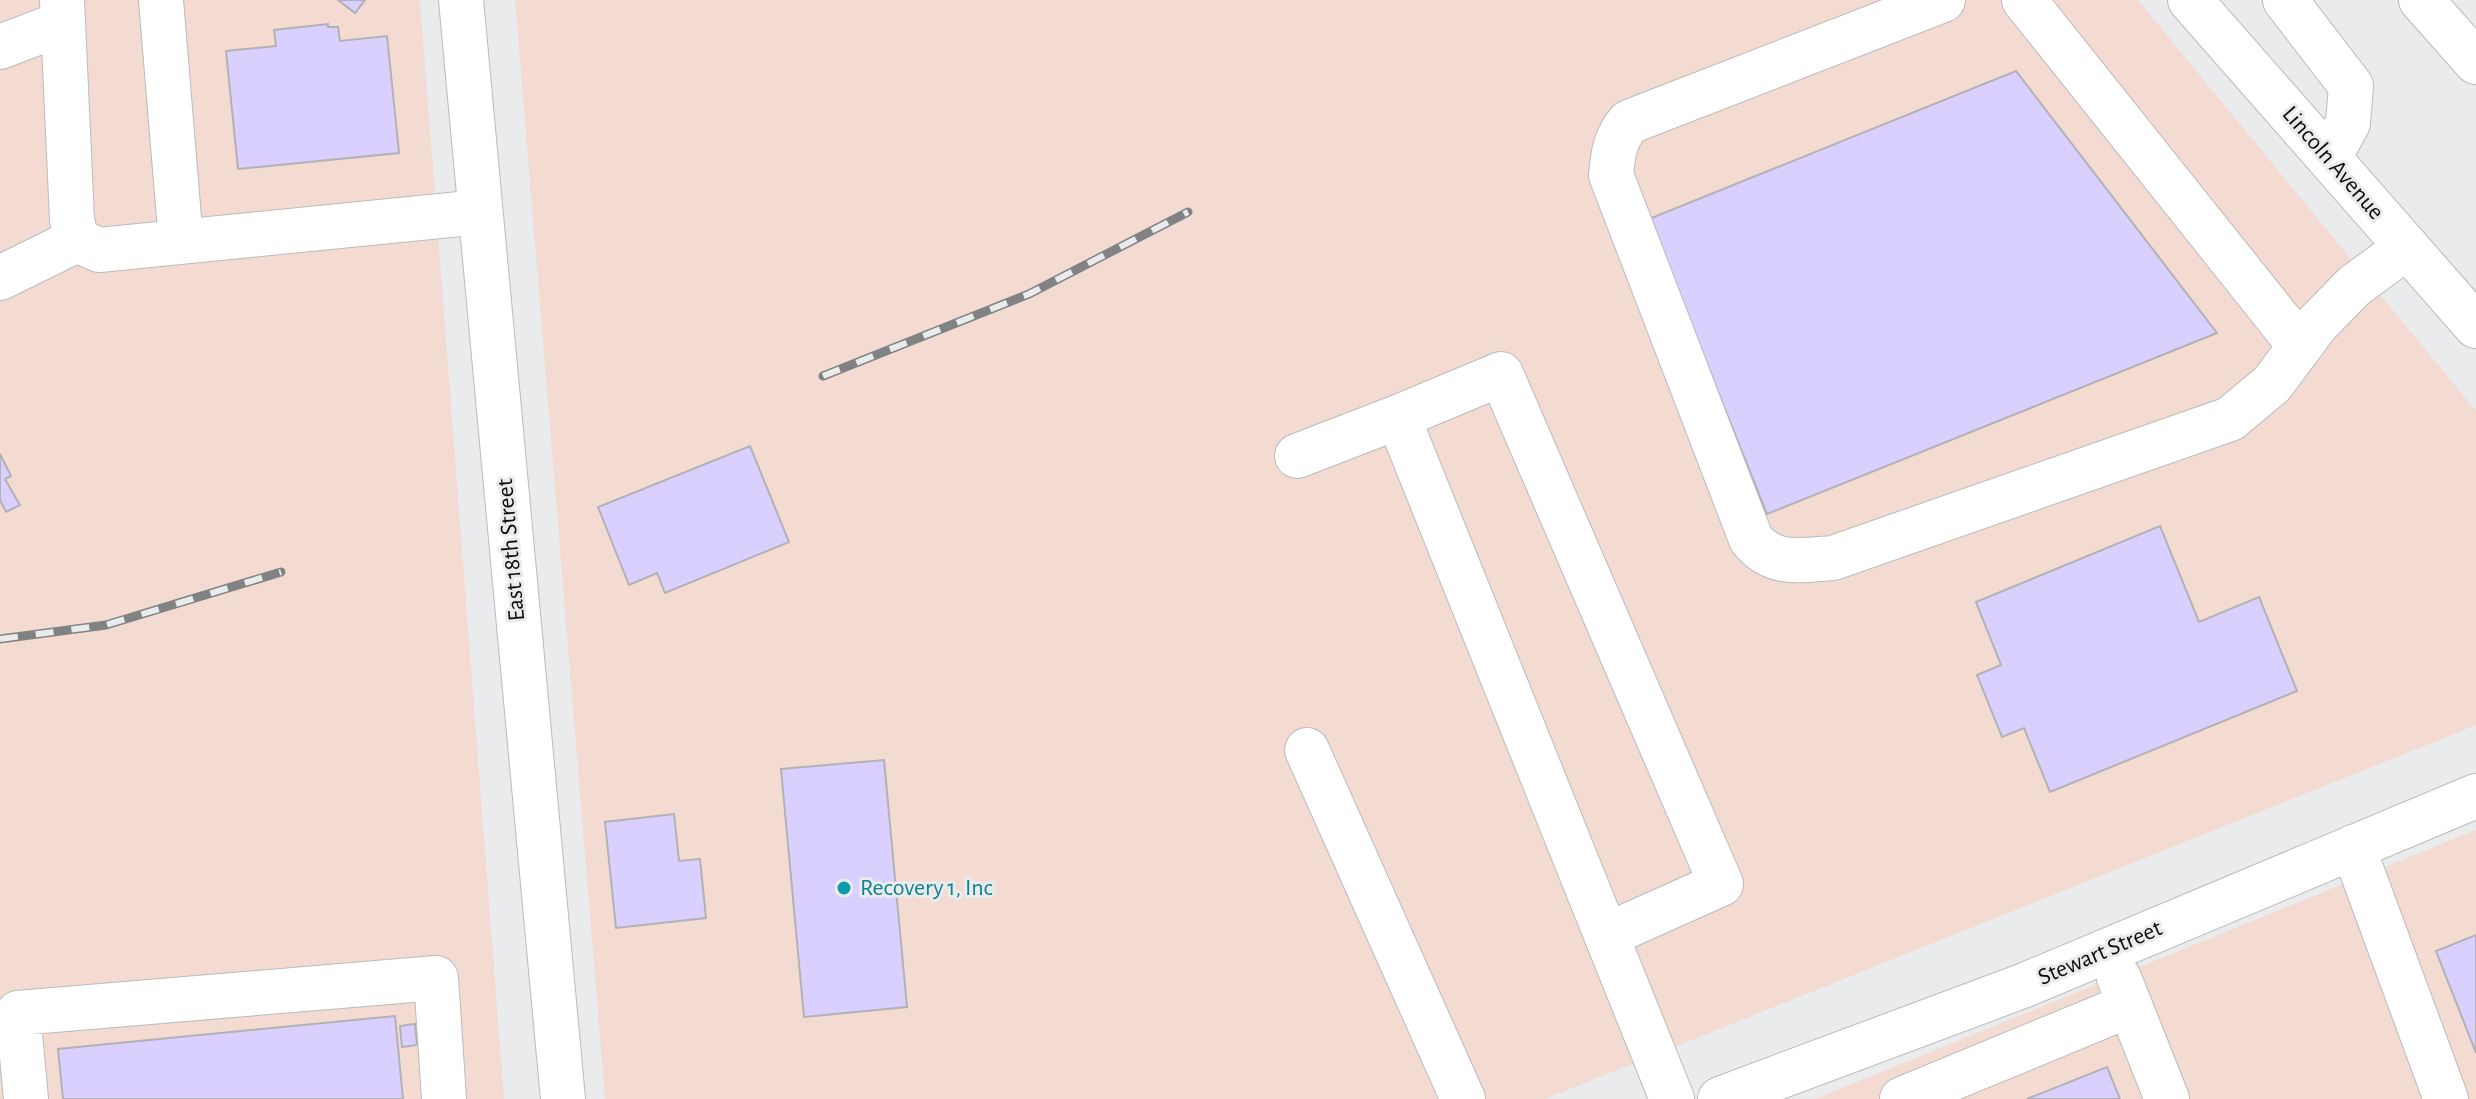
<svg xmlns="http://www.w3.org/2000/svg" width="2476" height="1099" viewBox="0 0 2476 1099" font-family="'Alegreya Sans',sans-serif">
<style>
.industrial{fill:#f3dbd2}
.building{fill:#d9d0ff;stroke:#b2b2b4;stroke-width:2}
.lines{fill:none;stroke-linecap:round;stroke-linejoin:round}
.minor-casing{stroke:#babbbd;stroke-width:46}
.minor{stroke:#fff;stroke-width:44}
.rail-casing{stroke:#818284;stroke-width:9}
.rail{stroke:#e9ebed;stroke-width:6;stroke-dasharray:18;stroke-linecap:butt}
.culture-dot{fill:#0f9aa8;stroke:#e9ebed;stroke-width:3}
.labels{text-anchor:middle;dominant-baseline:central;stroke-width:6;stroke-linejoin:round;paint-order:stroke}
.street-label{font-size:24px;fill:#0d0d0e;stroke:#e9ebed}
.culture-label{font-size:24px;fill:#0d838f;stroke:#e9ebed;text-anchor:start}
</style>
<rect width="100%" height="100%" fill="#e9ebed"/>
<path class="industrial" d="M 0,0 L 420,0 L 504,1099 L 0,1099 Z
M 515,0 L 2138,0 L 2476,411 L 2476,725 L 1545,1099 L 605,1099 Z
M 2476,830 L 2476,1099 L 1815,1099 Z"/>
<path class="building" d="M 338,0 L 365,0 L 355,13 Z
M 328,24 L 328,27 L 338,27 L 340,41 L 387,36 L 399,153 L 238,169 L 226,51 L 276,46 L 274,30 Z
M 2016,71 L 2217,333 L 1767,514 L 1649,219 Z
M 750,446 L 789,542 L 665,593 L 657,573 L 629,585 L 598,507 Z
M 0,454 L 11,476 L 5,479 L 20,505 L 6,512 L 0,500 Z
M 2160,526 L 2199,622 L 2259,597 L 2297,691 L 2050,792 L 2024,728 L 2002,737 L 1977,675 L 2001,665 L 1976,602 Z
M 884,760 L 907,1007 L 804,1017 L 781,769 Z
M 674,814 L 679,861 L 700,859 L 706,918 L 616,928 L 605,822 Z
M 2476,935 L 2476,1053 L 2436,951 Z
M 395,1016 L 403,1099 L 63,1099 L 58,1049 Z
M 415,1024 L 417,1045 L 402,1047 L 400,1026 Z
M 2107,1067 L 2120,1099 L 2027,1099 Z"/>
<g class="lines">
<g class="minor-casing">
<path id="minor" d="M 62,0 L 72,220 L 77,240 L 99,250 L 480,212
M 161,0 L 181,242
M 461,0 L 563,1099
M 1943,0 L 1629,122 C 1615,138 1613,154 1611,175 L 1751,539 C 1773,567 1800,560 1833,558 L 2230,419 L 2272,384 L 2316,325 L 2354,286 L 2407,247
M 2024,0 L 2300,346
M 2190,0 L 2476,326
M 2285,0 L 2351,86 L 2348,123 L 2329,158
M 2421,0 L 2476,62
M 0,47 L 63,23
M 0,278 L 77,240
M 1398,417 L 1501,374 L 1721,884 L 1607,935
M 1297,456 L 1398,417 L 1672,1099
M 1307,750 L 1463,1099
M 2353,847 L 2446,1099
M 2119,978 L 2167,1099
M 26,1099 L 18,1013 L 436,978 L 444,1099
M 1720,1099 L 2025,985 L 2476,796
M 1902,1099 L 2130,1005"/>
</g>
<use href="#minor" class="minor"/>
<g class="rail-casing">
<path id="rail" d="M 823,376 L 1029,294 L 1188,212
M 0,639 L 106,625 L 281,572"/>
</g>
<use href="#rail" class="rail"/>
</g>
<circle class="culture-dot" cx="844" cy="888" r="8"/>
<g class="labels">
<g class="street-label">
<text transform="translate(2333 163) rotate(49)">Lincoln Avenue</text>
<text transform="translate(511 550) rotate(-95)">East 18th Street</text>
<text transform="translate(2100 953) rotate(-23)">Stewart Street</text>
</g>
<g class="culture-label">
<text x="860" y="888">Recovery 1, Inc</text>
</g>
</g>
</svg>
